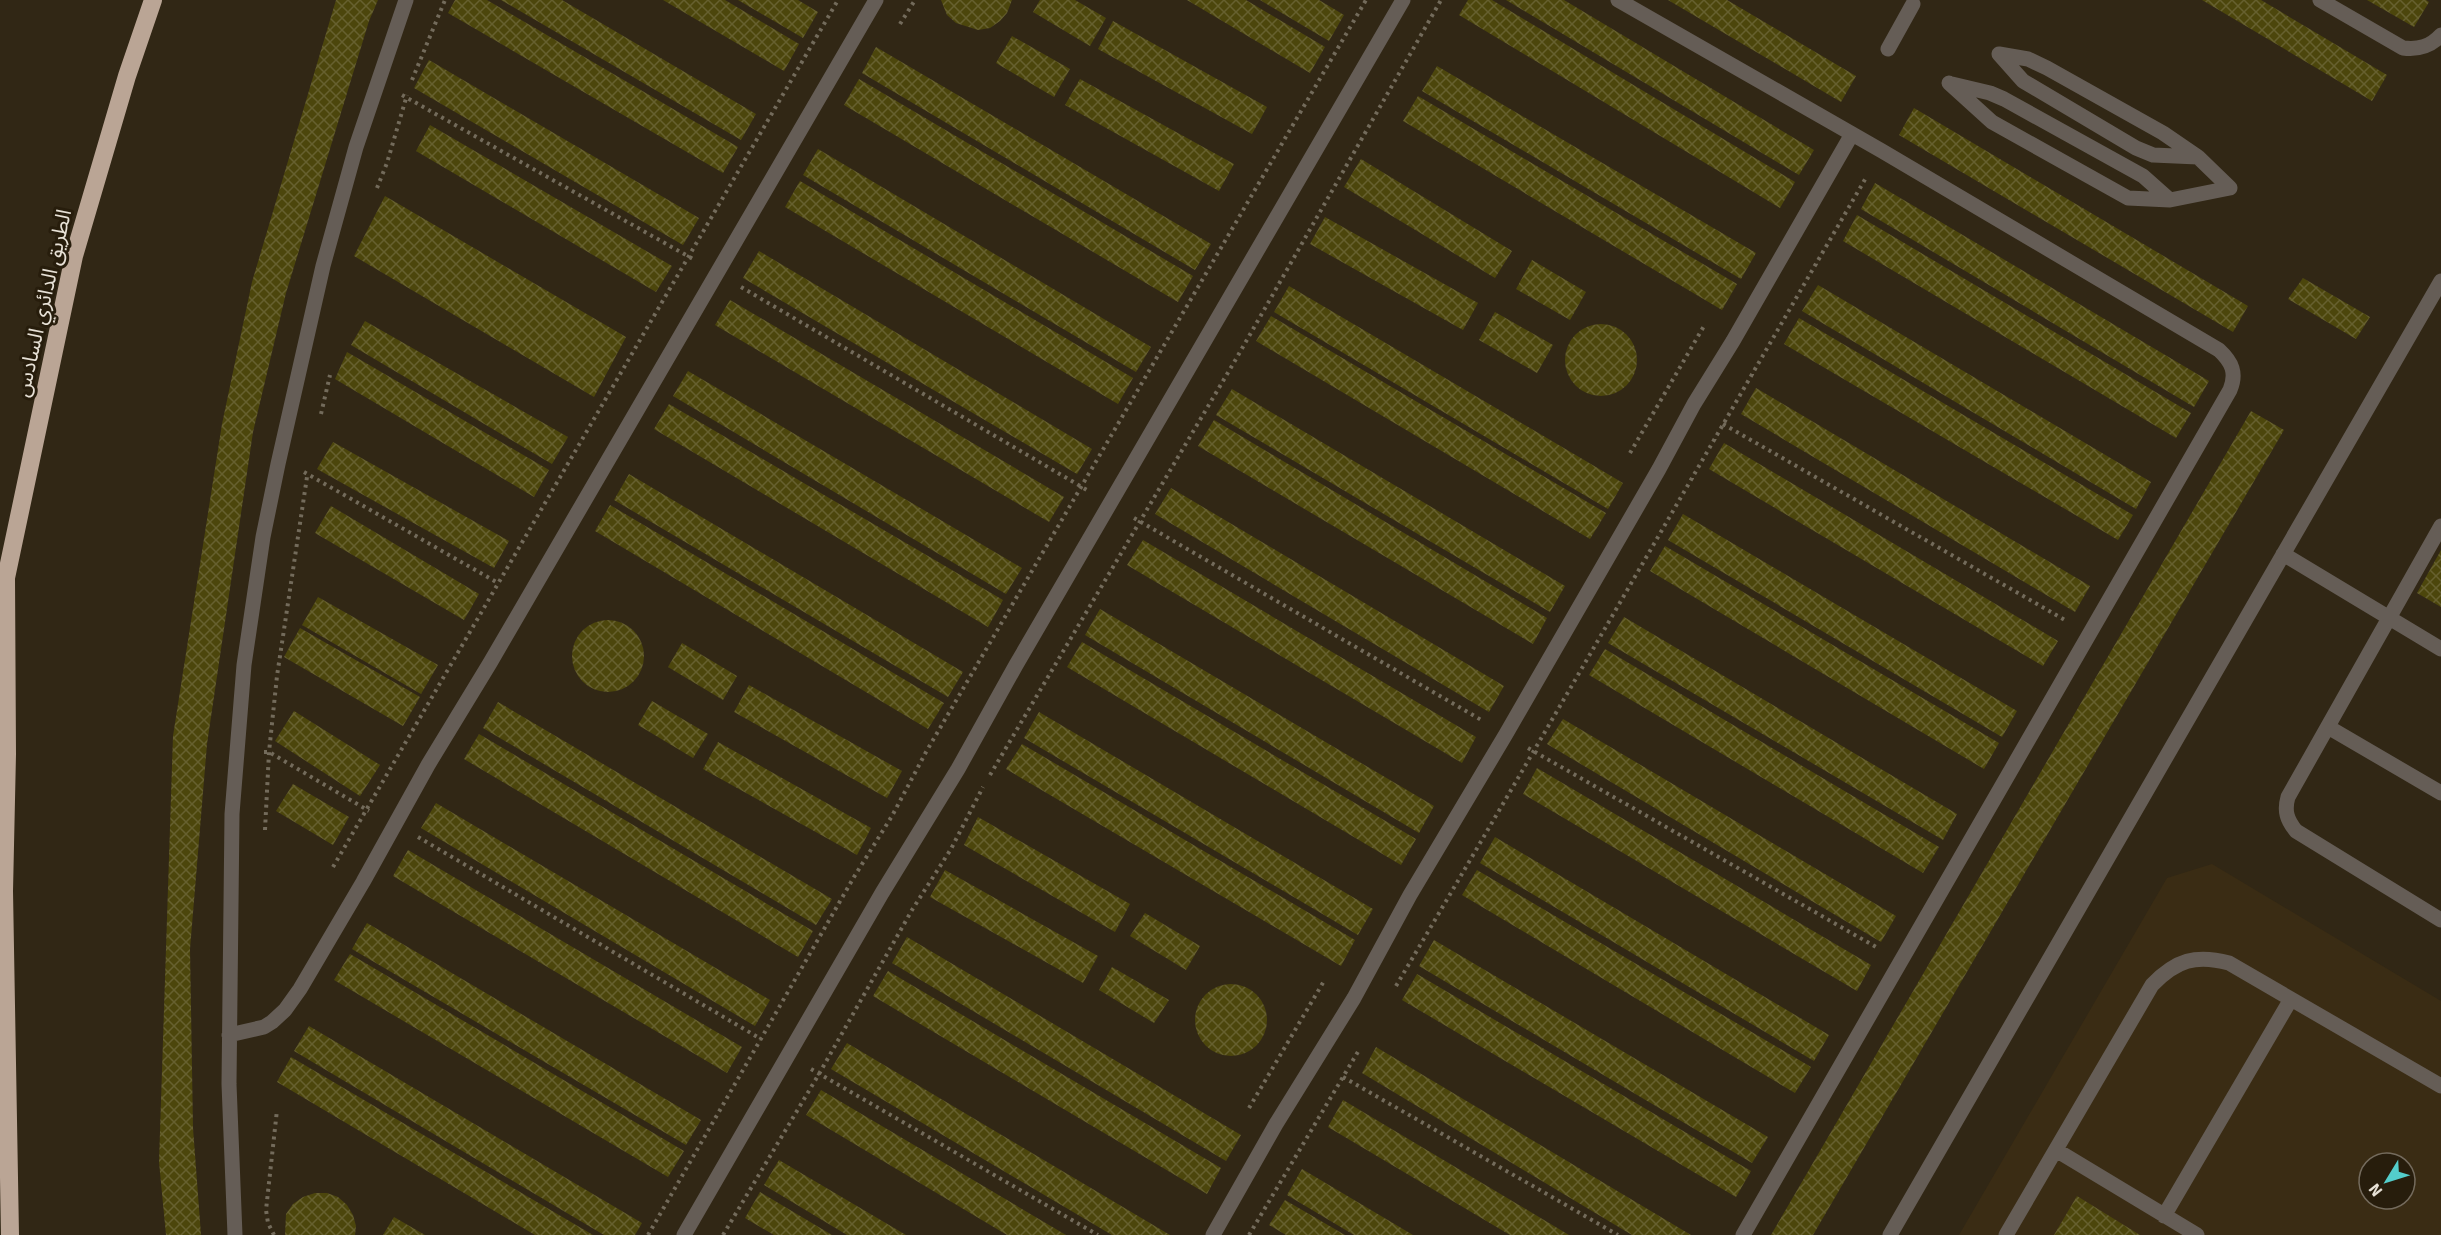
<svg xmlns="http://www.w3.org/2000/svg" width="2441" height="1235" viewBox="0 0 2441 1235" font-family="Signika,'Noto Sans Arabic',sans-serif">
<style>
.built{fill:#3a2c14;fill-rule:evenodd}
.building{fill:url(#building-cross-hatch)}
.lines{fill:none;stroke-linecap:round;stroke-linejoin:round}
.path{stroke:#736b5b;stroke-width:4;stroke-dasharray:3 4.5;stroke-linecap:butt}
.minor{stroke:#655d56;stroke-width:15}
.highway{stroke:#baa595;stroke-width:18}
.labels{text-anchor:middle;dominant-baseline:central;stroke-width:6;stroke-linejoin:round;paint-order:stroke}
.street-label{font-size:21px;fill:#e7e1d6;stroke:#271d0c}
</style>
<defs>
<pattern id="building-cross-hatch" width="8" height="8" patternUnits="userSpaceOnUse" patternTransform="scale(1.5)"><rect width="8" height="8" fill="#4c460c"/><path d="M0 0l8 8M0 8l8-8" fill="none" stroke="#66602f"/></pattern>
</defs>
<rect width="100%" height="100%" fill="#312715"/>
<path class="built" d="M 2212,864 L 2441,1001 L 2441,1235 L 1959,1235 L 2167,878 ZM 2369,1163 L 2405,1163 L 2405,1199 L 2369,1199 Z"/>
<path class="building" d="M 336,0 L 378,0 L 369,21 L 286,293 L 253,432 L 207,744 L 190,949 L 193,1128 L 201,1235 L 166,1235 L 159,1162 L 173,736 L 222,424 L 252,282 Z
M 455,0 L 487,0 L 738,147 L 723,173 L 448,13 Z
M 501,0 L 562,0 L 756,114 L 741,140 Z
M 663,0 L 725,0 L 799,44 L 784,71 Z
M 738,0 L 798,0 L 818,12 L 803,38 Z
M 941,0 L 1012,0 L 1007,13 L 1000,21 L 990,28 L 978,30 L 956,23 L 947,15 Z
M 1040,0 L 1075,0 L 1106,18 L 1090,46 L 1033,12 Z
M 1187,0 L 1246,0 L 1325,47 L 1310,73 Z
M 1260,0 L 1319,0 L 1344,15 L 1329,41 Z
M 1468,0 L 1492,0 L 1795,182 L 1780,208 L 1459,15 Z
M 1506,0 L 1564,0 L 1814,150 L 1799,175 Z
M 1668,0 L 1727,0 L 1856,76 L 1841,102 Z
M 2202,0 L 2261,0 L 2387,75 L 2372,101 Z
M 2367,0 L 2426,0 L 2429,2 L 2414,27 Z
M 1113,21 L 1267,107 L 1252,134 L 1098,49 Z
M 1012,36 L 1070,69 L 1054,97 L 996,63 Z
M 876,47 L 1211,244 L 1195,270 L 862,73 Z
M 429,60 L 699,218 L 683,245 L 414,88 Z
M 1437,66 L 1756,253 L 1741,279 L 1422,91 Z
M 859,79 L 1193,276 L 1178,302 L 844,105 Z
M 1080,79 L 1234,164 L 1219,191 L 1065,105 Z
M 1418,96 L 1737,284 L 1722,310 L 1403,121 Z
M 1914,108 L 2248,306 L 2233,332 L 1899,135 Z
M 430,125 L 672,266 L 656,292 L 416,151 Z
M 818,149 L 1151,347 L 1136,372 L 803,175 Z
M 1361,159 L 1512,251 L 1495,278 L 1344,187 Z
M 800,181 L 1133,378 L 1118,404 L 785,207 Z
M 1875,183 L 2209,381 L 2194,407 L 1861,209 Z
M 385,196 L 626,337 L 594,397 L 354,256 Z
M 1857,215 L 2191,413 L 2176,438 L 1843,241 Z
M 1325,217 L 1478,303 L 1463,330 L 1310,244 Z
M 759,251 L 1092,449 L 1077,474 L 743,278 Z
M 1532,260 L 1586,292 L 1570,320 L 1516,289 Z
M 2303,278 L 2370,317 L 2356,339 L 2288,299 Z
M 1818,285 L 2151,482 L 2136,509 L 1802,311 Z
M 1289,286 L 1623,483 L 1608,509 L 1274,312 Z
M 730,300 L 1064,497 L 1049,522 L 715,325 Z
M 1495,312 L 1553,345 L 1537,373 L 1479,340 Z
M 1271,316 L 1606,513 L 1590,539 L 1256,341 Z
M 1799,318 L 2133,515 L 2118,540 L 1784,344 Z
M 365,321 L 568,437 L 552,464 L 351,345 Z
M1565 360a36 36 0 1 1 72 0a36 36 0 1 1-72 0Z
M 347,352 L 549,470 L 534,497 L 335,379 Z
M 688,371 L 1022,568 L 1006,594 L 673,396 Z
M 1756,388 L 2090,586 L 2075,612 L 1741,414 Z
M 1232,389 L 1565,586 L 1550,612 L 1216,415 Z
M 669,404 L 1003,600 L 988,627 L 654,429 Z
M 2251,411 L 2284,430 L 1813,1235 L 1771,1235 Z
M 1214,420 L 1547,618 L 1533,644 L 1198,446 Z
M 333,442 L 509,541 L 494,568 L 317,469 Z
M 1724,443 L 2058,641 L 2043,666 L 1709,469 Z
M 629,474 L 963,672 L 948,697 L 614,500 Z
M 1171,488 L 1504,686 L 1489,712 L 1155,514 Z
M 610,505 L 944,703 L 928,729 L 595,531 Z
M 331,506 L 479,594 L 464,620 L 315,533 Z
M 1683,514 L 2017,711 L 2002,737 L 1668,540 Z
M 1143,540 L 1476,737 L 1462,763 L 1127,565 Z
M 1665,546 L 1999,743 L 1984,769 L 1650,571 Z
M 2441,550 L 2441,607 L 2417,593 Z
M 318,597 L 438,665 L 421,694 L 302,625 Z
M 1100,609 L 1434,806 L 1419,833 L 1085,635 Z
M 1624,617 L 1957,814 L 1943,840 L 1608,643 Z
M572 656a36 36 0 1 1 72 0a36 36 0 1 1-72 0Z
M 300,628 L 420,697 L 403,726 L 284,657 Z
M 1082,642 L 1416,839 L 1401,865 L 1067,667 Z
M 682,643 L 737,676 L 723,700 L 668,667 Z
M 1605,649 L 1939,847 L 1923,873 L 1589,675 Z
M 749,685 L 902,771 L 887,798 L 734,712 Z
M 652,701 L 708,734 L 693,758 L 638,725 Z
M 498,702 L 832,899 L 816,925 L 483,728 Z
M 294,711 L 380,765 L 360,796 L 275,741 Z
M 1039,712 L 1373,909 L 1358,935 L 1024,738 Z
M 1563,719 L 1896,916 L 1881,942 L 1547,744 Z
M 479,734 L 813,931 L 798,957 L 464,759 Z
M 718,742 L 871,828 L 857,855 L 703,769 Z
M 1022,744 L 1355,940 L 1341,966 L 1006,769 Z
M 1537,768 L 1871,965 L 1857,991 L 1523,794 Z
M 293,784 L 349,817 L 333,845 L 276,811 Z
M 436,803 L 770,1000 L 755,1026 L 421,828 Z
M 978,817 L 1130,904 L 1115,932 L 964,845 Z
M 1495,837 L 1829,1035 L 1814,1061 L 1480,863 Z
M 408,850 L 742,1047 L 727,1073 L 393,876 Z
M 945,870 L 1098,956 L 1083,983 L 930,897 Z
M 1477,870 L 1811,1067 L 1795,1093 L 1462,895 Z
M 1145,913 L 1200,946 L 1186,970 L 1130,936 Z
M 367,923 L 701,1120 L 686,1145 L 352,949 Z
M 907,937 L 1241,1135 L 1226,1161 L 892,963 Z
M 1434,940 L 1768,1137 L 1752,1163 L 1419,966 Z
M 350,954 L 684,1151 L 668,1177 L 334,980 Z
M 1112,967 L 1169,1000 L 1154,1023 L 1099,990 Z
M 888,971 L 1221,1168 L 1207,1194 L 873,996 Z
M 1417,974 L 1751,1171 L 1736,1197 L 1402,1000 Z
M1195 1020a36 36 0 1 1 72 0a36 36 0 1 1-72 0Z
M 309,1026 L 642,1223 L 635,1235 L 604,1235 L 294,1051 Z
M 847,1043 L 1170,1235 L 1112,1235 L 831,1069 Z
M 1376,1047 L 1691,1235 L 1632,1235 L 1362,1073 Z
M 291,1057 L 593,1235 L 535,1235 L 277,1082 Z
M 821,1090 L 1066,1235 L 1007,1235 L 806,1115 Z
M 1343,1100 L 1569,1235 L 1510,1235 L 1328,1127 Z
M 779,1160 L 906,1235 L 847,1235 L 764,1185 Z
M 1302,1169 L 1413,1235 L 1354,1235 L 1287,1195 Z
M 760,1192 L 832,1235 L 774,1235 L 745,1218 Z
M 315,1193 L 327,1193 L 338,1197 L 347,1205 L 353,1215 L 356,1226 L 355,1235 L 285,1235 L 286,1214 L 293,1204 L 303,1197 Z
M 2077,1196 L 2140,1235 L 2054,1235 Z
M 1285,1200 L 1345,1235 L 1286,1235 L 1269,1225 Z
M 394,1217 L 425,1235 L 383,1235 Z"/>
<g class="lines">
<path class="path" d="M 900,24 L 915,0
M 412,80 L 445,0
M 402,95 L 693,259
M 377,188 L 387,163 L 407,95
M 741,287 L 1087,490
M 321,414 L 330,375
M 1723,424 L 2065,620
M 1630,453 L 1704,326
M 304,472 L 498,583
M 1134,518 L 1483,721
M 1528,748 L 1876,947
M 264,752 L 269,752 L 369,811
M 990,775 L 1236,359 L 1441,0
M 265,830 L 269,752 L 277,676 L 307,477
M 418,837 L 761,1039
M 333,867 L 838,0
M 1396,986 C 1555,717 1710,446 1867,176
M 811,1069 L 1098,1235
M 1343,1077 L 1618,1235
M 1249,1108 L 1324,981
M 274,1235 L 268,1223 L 266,1210 L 277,1110
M 648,1235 L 854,877 L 892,816 L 926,752 L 1366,0
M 723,1235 L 819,1074 L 912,910 L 951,849 L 983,787
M 1249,1235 L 1359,1050"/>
<path class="minor" d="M 1618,0 L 1882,151 L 2219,350 C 2232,362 2237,373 2230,390 L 1743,1235
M 2320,0 L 2403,48 C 2418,50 2430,47 2441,35
M 1888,49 L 1913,4
M 1999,54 L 2028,59 L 2047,68 L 2163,133 L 2198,157 L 2230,188
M 1999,54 L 2023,81 L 2136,148 L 2153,155 L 2198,157
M 1949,83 L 1992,122 L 2128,198 L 2170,200 L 2230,188
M 1952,84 L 1990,93 L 2004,99 L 2143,176 L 2170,200
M 2441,526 L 2288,797 C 2284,811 2287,820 2296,831 L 2441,920
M 2283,554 L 2441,649
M 2328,727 L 2441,793
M 229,1035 L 264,1027 L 272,1022 L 285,1010 L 300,989 L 363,882 L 428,765 L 490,663 L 876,0
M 2056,1150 L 2197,1235
M 2164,1216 L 2291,999
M 235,1235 L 229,1084 L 232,814 L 244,665 L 263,537 L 278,464 L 323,266 L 356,147 L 406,0
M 684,1235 L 882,893 L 958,769 L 1016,665 L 1403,0
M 1213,1235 L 1276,1124 L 1354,998 L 1410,895 L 1506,734 L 1659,469 L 1694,404 L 1733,341 L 1852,134
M 1890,1235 L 2441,281
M 2006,1235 L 2152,985 C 2176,960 2196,954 2229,963 L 2441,1086"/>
<path class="highway" d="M 10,1235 L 4,891 L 7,754 L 6,578 L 74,256 L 127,76 L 153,0"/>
</g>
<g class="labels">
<g class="street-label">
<text transform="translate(43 303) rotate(-77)">الطريق الدائري السادس</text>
</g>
</g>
<g transform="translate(2387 1181) rotate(232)"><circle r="28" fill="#271d0c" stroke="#746b5d" stroke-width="1.5"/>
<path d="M0-4.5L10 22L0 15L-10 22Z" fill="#53cdcb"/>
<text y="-9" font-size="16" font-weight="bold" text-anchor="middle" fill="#e7e1d6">N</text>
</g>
</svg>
